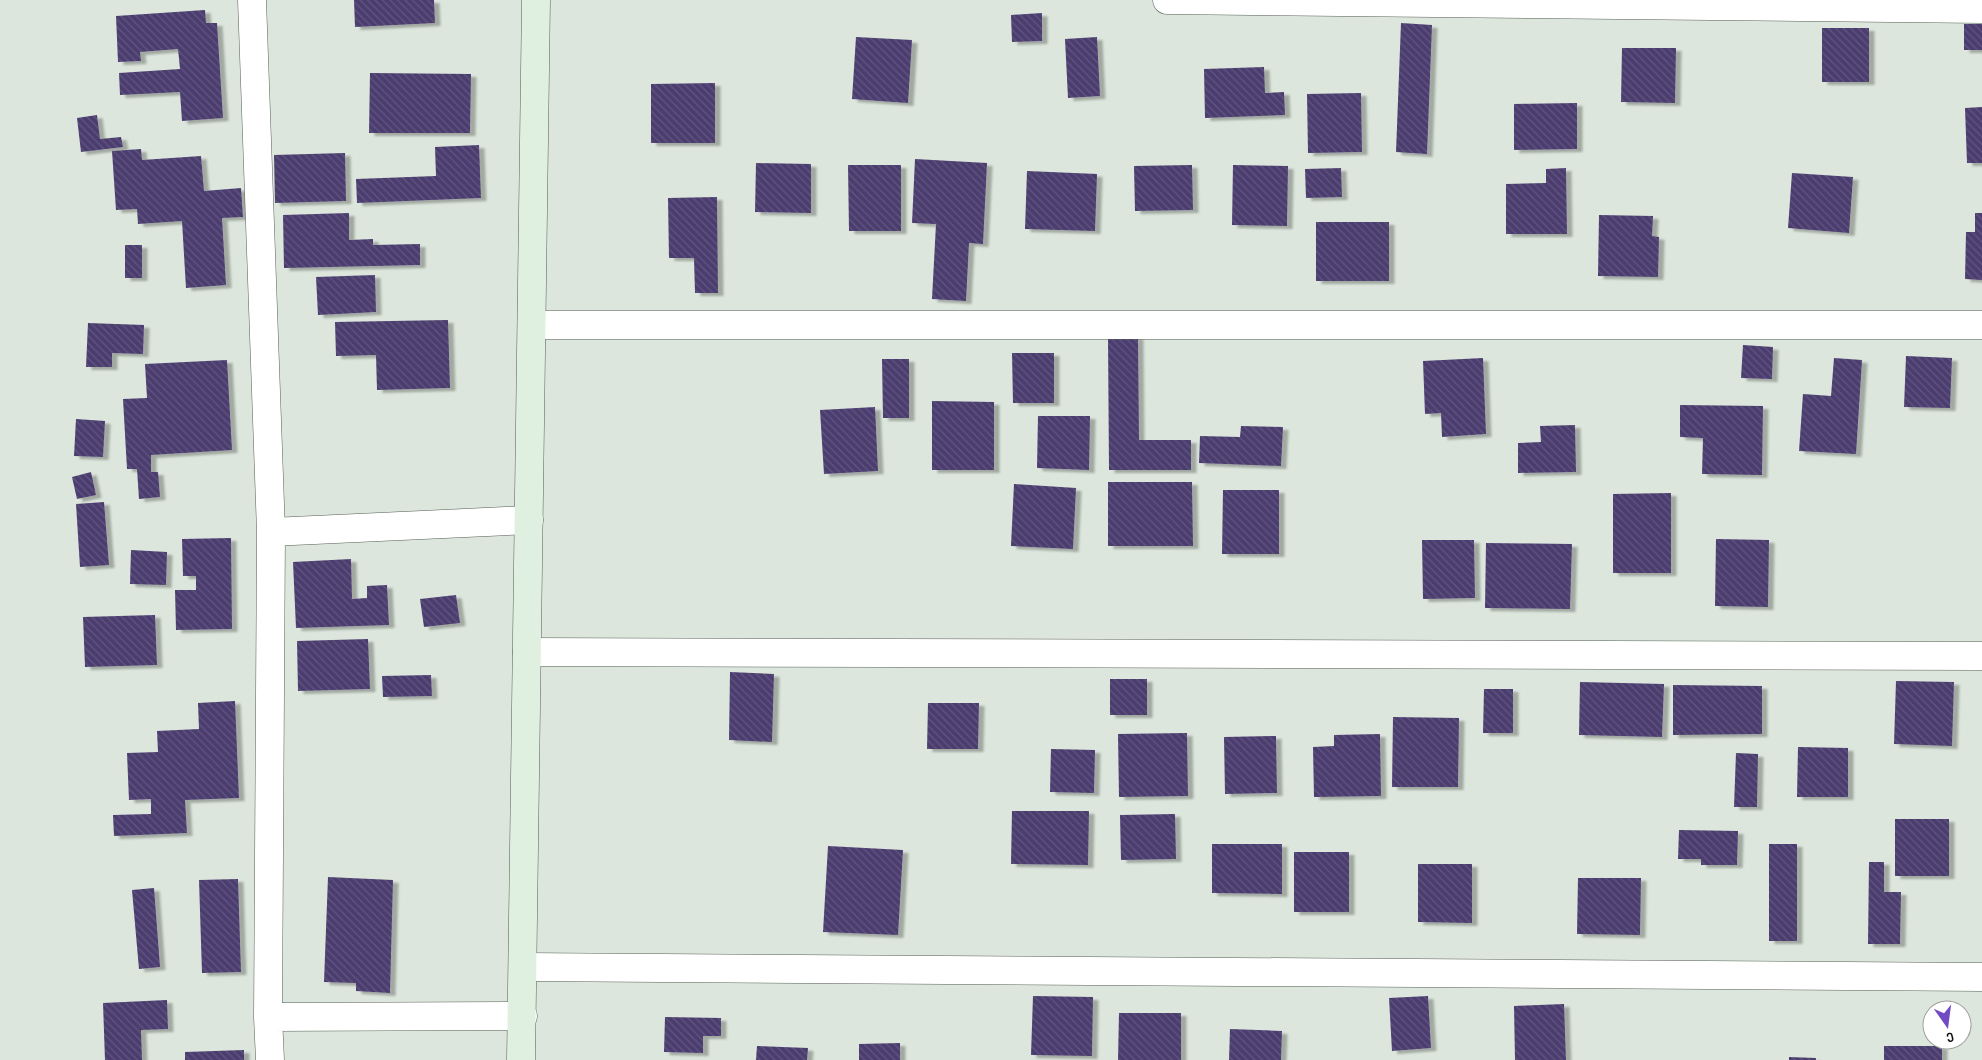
<svg xmlns="http://www.w3.org/2000/svg" width="1982" height="1060" viewBox="0 0 1982 1060" font-family="'Sofia Sans Condensed',sans-serif">
<style>
.building{fill:url(#building-back-hatch);filter:url(#shadow)}
.lines{fill:none;stroke-linecap:round;stroke-linejoin:round}
.street-casing{stroke:#575f56;stroke-width:29}
.secondary-casing{stroke:#575f56;stroke-width:29}
.street{stroke:#fff;stroke-width:28}
.secondary{stroke:#e0f0e0;stroke-width:28}
</style>
<defs>
<pattern id="building-back-hatch" width="6" height="6" patternUnits="userSpaceOnUse" patternTransform="scale(1.25)"><rect width="6" height="6" fill="#4b3d70"/><path d="M-1 5l2 2M0 0l6 6M5-1l2 2" fill="none" stroke="#61567e"/></pattern>
<filter id="shadow"><feDropShadow dx="5.5" dy="3" stdDeviation="1" flood-color="#0004"/></filter>
</defs>
<rect width="100%" height="100%" fill="#dce6dc"/>
<path class="building" d="M 354,0 L 434,0 L 435,23 L 355,27 Z
M 205,10 L 206,23 L 217,23 L 223,118 L 182,121 L 180,92 L 120,95 L 119,73 L 180,69 L 178,49 L 140,52 L 141,61 L 118,62 L 116,16 Z
M 1042,13 L 1042,41 L 1012,42 L 1011,15 Z
M 1401,23 L 1432,25 L 1427,154 L 1396,152 Z
M 1964,24 L 1982,24 L 1982,50 L 1964,50 Z
M 1822,28 L 1869,28 L 1869,82 L 1822,82 Z
M 856,37 L 912,40 L 908,103 L 852,99 Z
M 1097,37 L 1100,96 L 1068,98 L 1065,39 Z
M 1622,48 L 1676,48 L 1675,103 L 1621,102 Z
M 1264,67 L 1265,93 L 1284,92 L 1285,115 L 1205,118 L 1204,69 Z
M 370,73 L 471,74 L 470,133 L 369,133 Z
M 715,83 L 715,143 L 651,143 L 651,84 Z
M 1361,93 L 1362,152 L 1308,153 L 1307,94 Z
M 1577,103 L 1577,149 L 1514,150 L 1514,104 Z
M 1982,107 L 1982,163 L 1967,163 L 1965,108 Z
M 97,115 L 100,139 L 121,137 L 123,147 L 81,152 L 77,118 Z
M 479,145 L 481,198 L 357,203 L 356,179 L 436,176 L 435,147 Z
M 141,149 L 142,160 L 201,156 L 204,191 L 241,188 L 243,217 L 222,218 L 226,285 L 186,288 L 182,221 L 138,224 L 137,209 L 116,210 L 112,151 Z
M 345,153 L 346,201 L 275,203 L 274,155 Z
M 915,159 L 987,163 L 983,244 L 969,243 L 966,301 L 932,299 L 936,224 L 912,223 Z
M 756,163 L 811,164 L 811,213 L 755,212 Z
M 848,165 L 901,165 L 901,231 L 849,231 Z
M 1192,165 L 1193,210 L 1135,211 L 1134,166 Z
M 1233,165 L 1288,166 L 1287,226 L 1232,225 Z
M 1341,168 L 1342,197 L 1306,198 L 1305,169 Z
M 1566,168 L 1567,234 L 1506,234 L 1506,184 L 1546,183 L 1546,169 Z
M 1027,171 L 1097,174 L 1095,231 L 1025,229 Z
M 1792,173 L 1853,177 L 1849,233 L 1788,228 Z
M 717,197 L 718,293 L 695,293 L 694,258 L 669,258 L 668,198 Z
M 349,213 L 349,240 L 373,239 L 373,245 L 420,244 L 420,265 L 284,268 L 283,215 Z
M 1975,213 L 1982,213 L 1982,280 L 1965,279 L 1966,232 L 1975,232 Z
M 1599,215 L 1653,216 L 1652,236 L 1659,237 L 1658,277 L 1598,276 Z
M 1316,222 L 1389,222 L 1389,281 L 1316,281 Z
M 125,245 L 142,245 L 142,278 L 125,278 Z
M 375,275 L 376,312 L 318,315 L 316,277 Z
M 448,320 L 450,388 L 377,390 L 376,355 L 336,356 L 335,322 Z
M 88,323 L 144,325 L 143,354 L 112,353 L 112,367 L 86,367 Z
M 1138,336 L 1139,440 L 1191,440 L 1191,470 L 1109,470 L 1108,337 Z
M 1743,345 L 1773,347 L 1772,379 L 1741,378 Z
M 1012,353 L 1054,353 L 1054,403 L 1013,403 Z
M 1906,356 L 1952,358 L 1950,408 L 1904,407 Z
M 1483,358 L 1486,434 L 1442,437 L 1441,413 L 1425,414 L 1423,361 Z
M 1834,358 L 1862,360 L 1856,454 L 1799,451 L 1803,394 L 1831,396 Z
M 882,359 L 909,359 L 909,418 L 883,418 Z
M 227,360 L 232,450 L 151,455 L 151,472 L 158,472 L 160,497 L 139,499 L 137,469 L 127,469 L 123,399 L 147,398 L 145,364 Z
M 932,401 L 994,402 L 994,470 L 932,470 Z
M 1680,405 L 1763,406 L 1762,475 L 1702,474 L 1703,438 L 1680,437 Z
M 875,407 L 878,471 L 824,474 L 820,410 Z
M 1038,416 L 1090,416 L 1089,470 L 1037,468 Z
M 76,419 L 105,421 L 103,457 L 74,456 Z
M 1575,425 L 1576,472 L 1518,473 L 1518,443 L 1541,442 L 1540,426 Z
M 1241,426 L 1283,427 L 1281,466 L 1199,463 L 1200,436 L 1240,437 Z
M 91,472 L 96,495 L 77,499 L 72,477 Z
M 1108,482 L 1192,482 L 1193,546 L 1108,546 Z
M 1014,484 L 1076,488 L 1073,549 L 1011,546 Z
M 1223,490 L 1279,490 L 1279,554 L 1222,554 Z
M 1671,493 L 1671,573 L 1613,573 L 1613,494 Z
M 104,502 L 109,565 L 80,567 L 76,504 Z
M 231,538 L 232,629 L 176,630 L 175,590 L 196,590 L 196,576 L 183,576 L 182,539 Z
M 1716,539 L 1769,540 L 1768,607 L 1715,606 Z
M 1422,540 L 1474,540 L 1475,598 L 1423,599 Z
M 1486,543 L 1572,544 L 1570,609 L 1485,608 Z
M 131,550 L 167,552 L 166,585 L 130,584 Z
M 351,559 L 352,599 L 367,598 L 367,586 L 387,585 L 389,625 L 296,628 L 293,562 Z
M 456,595 L 460,623 L 424,627 L 420,599 Z
M 155,615 L 157,665 L 85,667 L 83,617 Z
M 368,639 L 370,689 L 298,691 L 297,641 Z
M 730,672 L 774,674 L 772,742 L 729,740 Z
M 431,675 L 432,696 L 383,697 L 382,676 Z
M 1110,679 L 1147,679 L 1147,715 L 1110,715 Z
M 1896,681 L 1954,682 L 1952,746 L 1894,744 Z
M 1580,682 L 1664,684 L 1662,737 L 1579,735 Z
M 1673,685 L 1762,686 L 1762,734 L 1673,735 Z
M 1484,689 L 1513,689 L 1513,733 L 1483,733 Z
M 235,701 L 239,798 L 185,800 L 187,833 L 114,836 L 113,815 L 151,814 L 151,799 L 129,800 L 127,753 L 158,752 L 157,731 L 199,729 L 198,703 Z
M 928,703 L 979,703 L 978,749 L 927,749 Z
M 1393,717 L 1459,718 L 1458,787 L 1392,787 Z
M 1187,733 L 1188,796 L 1119,797 L 1118,734 Z
M 1380,734 L 1381,796 L 1314,797 L 1313,747 L 1334,746 L 1334,735 Z
M 1276,736 L 1277,793 L 1225,794 L 1224,737 Z
M 1798,747 L 1848,748 L 1848,797 L 1797,797 Z
M 1051,749 L 1095,750 L 1094,793 L 1050,792 Z
M 1736,753 L 1758,754 L 1757,807 L 1734,807 Z
M 1012,811 L 1089,811 L 1088,865 L 1011,864 Z
M 1175,814 L 1176,859 L 1121,860 L 1120,815 Z
M 1895,819 L 1949,819 L 1949,876 L 1895,876 Z
M 1679,830 L 1738,831 L 1737,865 L 1701,865 L 1701,859 L 1678,859 Z
M 1212,844 L 1282,844 L 1282,894 L 1212,893 Z
M 1769,844 L 1797,844 L 1797,941 L 1769,941 Z
M 828,846 L 903,850 L 898,935 L 823,932 Z
M 1294,852 L 1349,852 L 1349,912 L 1294,912 Z
M 1869,862 L 1884,862 L 1884,892 L 1901,892 L 1900,944 L 1868,944 Z
M 1418,864 L 1472,864 L 1472,923 L 1418,922 Z
M 328,877 L 393,880 L 390,993 L 356,991 L 356,983 L 324,982 Z
M 1578,878 L 1641,878 L 1640,935 L 1577,934 Z
M 238,879 L 241,972 L 202,973 L 199,880 Z
M 154,888 L 160,967 L 139,969 L 132,890 Z
M 1033,996 L 1093,997 L 1092,1056 L 1031,1055 Z
M 1428,996 L 1431,1048 L 1392,1051 L 1389,998 Z
M 167,1000 L 168,1029 L 141,1030 L 142,1060 L 105,1060 L 103,1003 Z
M 1564,1004 L 1566,1060 L 1515,1060 L 1514,1006 Z
M 1119,1013 L 1181,1013 L 1181,1060 L 1118,1060 Z
M 665,1017 L 721,1018 L 721,1036 L 703,1036 L 703,1053 L 664,1052 Z
M 1230,1029 L 1282,1031 L 1281,1060 L 1229,1060 Z
M 900,1043 L 900,1060 L 859,1060 L 859,1044 Z
M 757,1046 L 808,1048 L 807,1060 L 756,1060 Z
M 1884,1046 L 1942,1046 L 1942,1060 L 1884,1060 Z
M 244,1050 L 244,1060 L 185,1060 L 185,1052 Z
M 1789,1057 L 1816,1058 L 1816,1060 L 1789,1060 Z"/>
<g class="lines">
<g class="street-casing">
<path id="street" d="M 252,0 L 271,532 L 268,1017 L 270,1060
M 1167,0 L 1982,9
M 532,325 L 1982,325
M 271,532 L 529,520
M 527,652 L 1982,656
M 523,967 L 1982,977
M 268,1017 L 523,1016"/>
</g>
<g class="secondary-casing">
<path id="secondary" d="M 521,1060 L 536,0"/>
</g>
<use href="#street" class="street"/>
<use href="#secondary" class="secondary"/>
</g>
<g transform="translate(1947 1025) rotate(166)"><circle r="24" fill="#ffffff" stroke="#9fa19f"/>
<path d="M0-4L9 19L0 12L-9 19Z" fill="#724ac3"/>
<text y="-8" font-size="14" font-weight="bold" text-anchor="middle" fill="#0f130f">С</text>
</g>
</svg>
